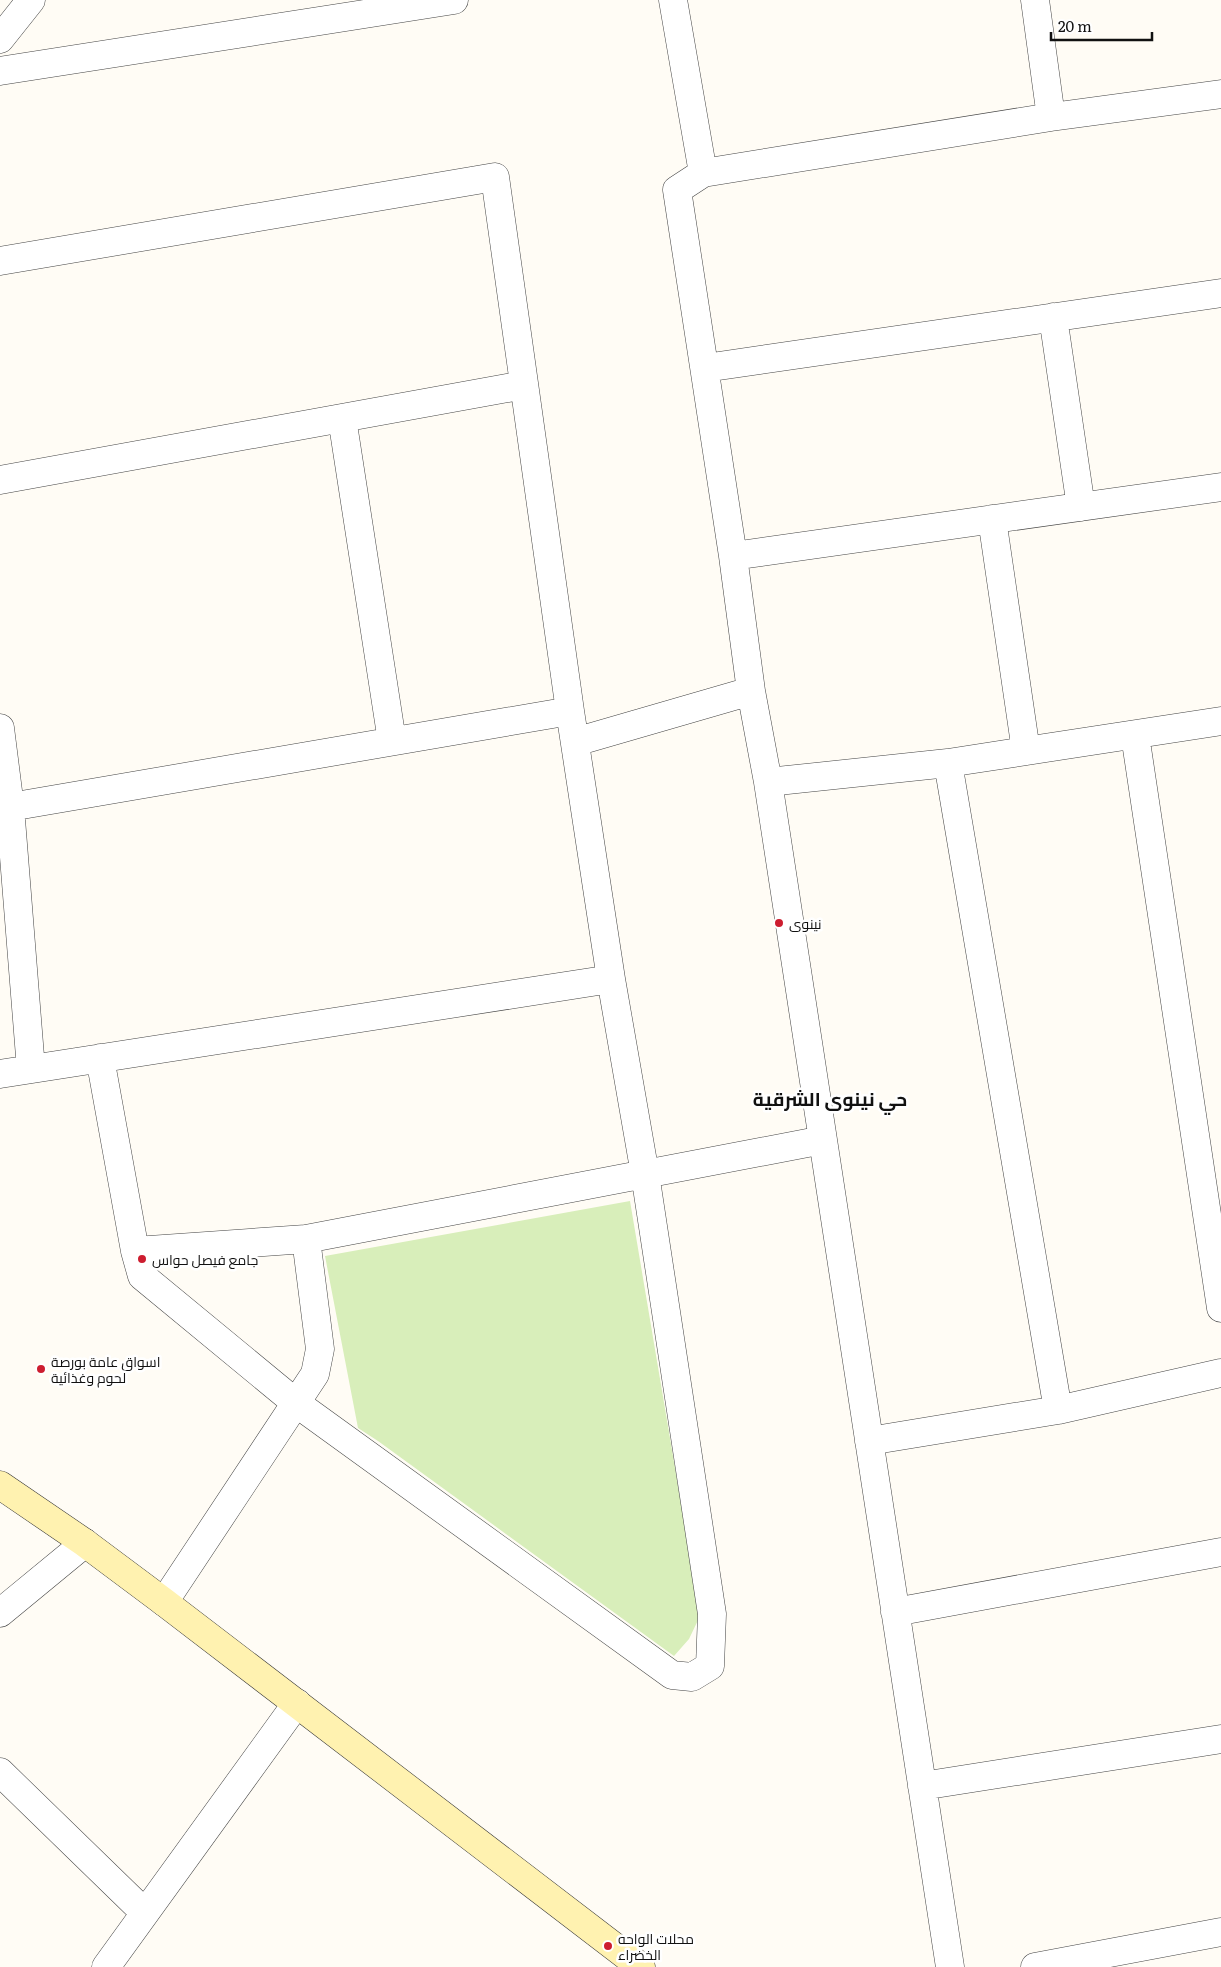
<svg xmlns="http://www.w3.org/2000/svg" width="1221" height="1967" viewBox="0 0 1221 1967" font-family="Literata,Cairo,serif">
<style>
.green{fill:#d8eeba}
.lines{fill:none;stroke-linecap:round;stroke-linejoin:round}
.street-casing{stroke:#444;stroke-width:29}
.secondary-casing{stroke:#333;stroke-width:29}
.street{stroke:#fff;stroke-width:28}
.secondary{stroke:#fff2b0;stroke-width:28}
.poi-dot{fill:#cd1d2f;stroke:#fff;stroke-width:2}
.labels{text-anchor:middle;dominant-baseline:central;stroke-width:5;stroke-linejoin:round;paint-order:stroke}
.poi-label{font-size:14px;fill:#111;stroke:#fff;text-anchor:start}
.district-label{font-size:19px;font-weight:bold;fill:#111;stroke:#fff}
</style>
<rect width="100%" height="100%" fill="#fffcf5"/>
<path class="green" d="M 630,1201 L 700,1616 L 689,1639 L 674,1656 L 378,1441 L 358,1428 L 325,1256 Z"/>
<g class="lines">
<g class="street-casing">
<path id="street" d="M 673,0 L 703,173 L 1051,117 L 1221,94
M 1035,0 L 1051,117
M 0,39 L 31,0
M 0,71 L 454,0
M 703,173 L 677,190 L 733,556 L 751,691 L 768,782 L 950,1967
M 0,261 L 495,177 L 570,711 L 611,979 L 645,1174 L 712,1614 L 710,1666 L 692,1677 L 672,1675 L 296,1403 L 142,1276 L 135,1251 L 306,1239 L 823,1140
M 1053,317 L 1081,507
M 705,368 L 1221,293
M 342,418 L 392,741
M 0,480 L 524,385
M 992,519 L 1026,751
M 733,556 L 1221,487
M 0,728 L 10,807 L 31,1069
M 1135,735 L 1221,1308
M 575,742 L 751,691
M 948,763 L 1058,1410
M 768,782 L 948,763 L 1221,721
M 10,807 L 570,711
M 100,1058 L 135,1251
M 0,1074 L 611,979
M 869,1441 L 1058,1410 L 1221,1373
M 164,1602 L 315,1374 L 320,1349 L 306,1239
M 895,1612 L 1221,1552
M 0,1613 L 85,1543
M 0,1772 L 145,1913
M 922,1786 L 1221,1739
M 106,1967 L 297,1703
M 1035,1967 L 1221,1932"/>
</g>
<g class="secondary-casing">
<path id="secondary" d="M 0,1485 L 85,1543 L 164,1602 L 641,1967"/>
</g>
<use href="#street" class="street"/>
<use href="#secondary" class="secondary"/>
</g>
<g class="poi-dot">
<circle cx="779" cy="923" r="5"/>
<circle cx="142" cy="1259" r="5"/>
<circle cx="41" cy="1369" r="5"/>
<circle cx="608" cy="1946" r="5"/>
</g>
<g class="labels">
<g class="poi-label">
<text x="789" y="923">نينوى</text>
<text x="152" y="1259">جامع فيصل حواس</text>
<text x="51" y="1361">اسواق عامة بورصة<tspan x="51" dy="16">لحوم وغذائية</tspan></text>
<text x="618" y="1938">محلات الواحه<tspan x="618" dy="16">الخضراء</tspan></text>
</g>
<g class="district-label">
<text x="830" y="1098">حي نينوى الشرقية</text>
</g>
</g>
<path d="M1051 32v8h101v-8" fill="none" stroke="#111111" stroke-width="2.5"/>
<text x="1058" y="32" font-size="15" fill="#111111" stroke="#ffffff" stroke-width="4" paint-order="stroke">20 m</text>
</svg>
